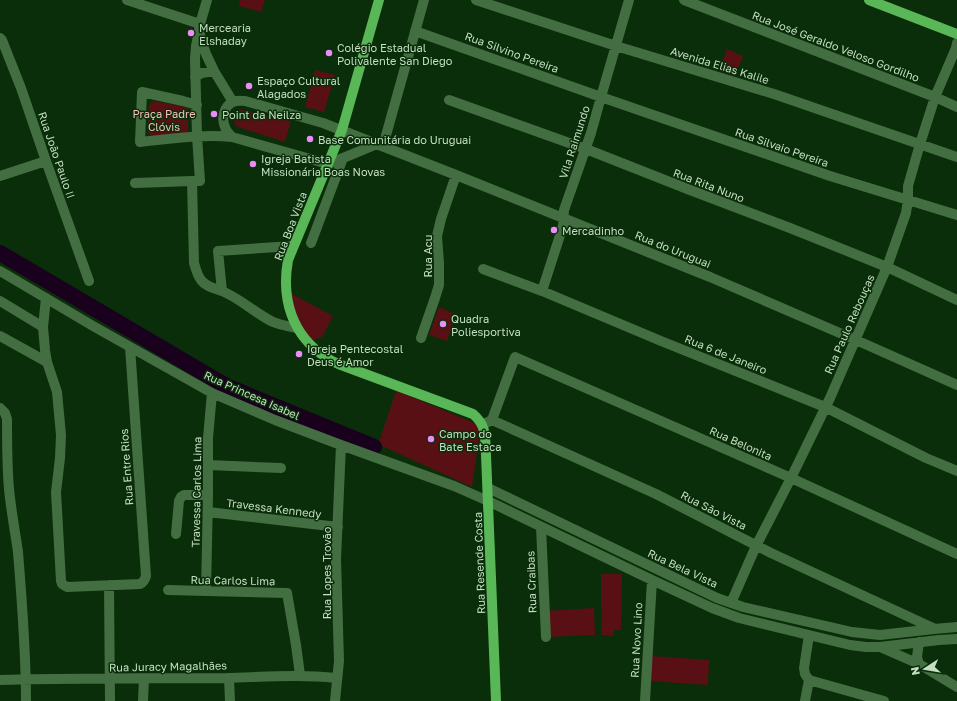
<svg xmlns="http://www.w3.org/2000/svg" width="957" height="701" viewBox="0 0 957 701" font-family="'Golos Text',sans-serif">
<style>
.green{fill:#591014}
.lines{fill:none;stroke-linecap:round;stroke-linejoin:round}
.river{stroke:#19001d;stroke-width:16}
.minor{stroke:#436e41;stroke-width:10}
.major{stroke:#59b757;stroke-width:10}
.poi-dot{fill:#ed8cf9;stroke:#092e09;stroke-width:1.5}
.labels{text-anchor:middle;dominant-baseline:central;stroke-width:3;stroke-linejoin:round;paint-order:stroke}
.poi-label{font-size:11px;fill:#c4dec2;stroke:#092e09;text-anchor:start}
.street-label{font-size:11px;fill:#c4dec2;stroke:#092e09}
.park-label{font-size:11px;fill:#f7c0bc;stroke:#092e09}
</style>
<rect width="100%" height="100%" fill="#092e09"/>
<path class="green" d="M 240,0 L 265,0 L 261,12 L 239,6 Z
M 727,49 L 743,56 L 735,76 L 719,71 Z
M 315,70 L 335,75 L 324,112 L 305,107 Z
M 153,101 L 188,107 L 188,133 L 153,136 C 149,135 148,134 147,130 L 149,105 Z
M 239,110 L 243,110 L 291,121 L 285,142 L 238,127 L 235,125 C 233,118 234,115 239,110 Z
M 290,293 L 333,316 L 322,337 L 313,340 L 308,338 L 295,317 Z
M 439,307 L 456,314 L 447,341 L 429,335 Z
M 397,391 L 477,424 L 477,427 L 480,432 L 472,487 L 380,445 L 381,443 L 379,442 L 394,397 Z
M 601,574 L 622,574 L 621,630 L 614,630 L 614,636 L 601,635 L 602,609 L 601,610 Z
M 594,608 L 595,635 L 546,637 L 544,611 Z
M 652,656 L 709,660 L 708,685 L 650,681 Z"/>
<g class="lines">
<path class="river" d="M 0,253 L 226,386 L 374,447"/>
<path class="minor" d="M 127,0 L 200,24
M 207,0 L 200,24 L 199,31 L 196,46 L 195,58 L 197,136 L 200,181 L 192,181 L 194,263 C 196,269 197,275 201,280 C 206,287 214,288 222,291 C 241,299 255,313 273,322 C 280,325 289,326 296,328
M 476,0 L 616,46 L 774,94 L 957,157
M 684,0 L 935,97 L 957,107
M 415,31 L 601,97 L 830,176 L 957,215
M 199,32 L 206,54 L 214,71 L 233,102
M 0,38 L 2,40 L 21,88 L 46,161 L 89,281
M 195,77 L 202,73 L 214,71
M 449,100 L 586,149 L 690,190 L 790,228 L 887,267 L 957,300
M 197,105 L 183,101 L 142,92 L 140,142 C 170,139 201,134 232,137 L 328,164 L 348,156 L 377,144
M 232,137 C 229,134 226,131 225,127 C 221,118 224,106 233,102 C 237,100 241,101 245,101 L 323,123 L 456,175 L 710,277 L 856,340 L 957,385
M 383,146 L 424,0
M 0,176 L 46,161
M 135,183 L 192,181
M 311,243 L 343,158
M 483,269 L 542,291 L 661,341 L 825,407 L 926,458 L 957,471
M 0,271 L 93,326 L 212,393 L 275,420 L 341,445 L 454,486 L 488,501 L 652,580 L 712,608 L 739,618 L 850,645 L 866,647 L 880,647 L 939,640 L 957,639
M 222,291 L 218,251 L 293,246
M 542,291 L 563,226 L 564,210 L 591,133 L 601,97 L 629,0
M 46,298 L 43,327 L 45,350 L 47,362 L 57,392 L 61,435 L 60,458 L 56,492 L 61,581 L 62,584 L 67,587 L 140,584 C 144,582 145,580 146,576 L 130,347
M 0,301 L 43,327
M 0,336 L 47,362
M 421,338 L 435,298 L 439,285 L 439,263 L 437,236 L 441,219 L 456,175
M 0,408 L 5,413 L 7,419 C 7,442 7,466 9,489 C 11,510 15,531 18,552 C 22,601 26,651 26,701
M 492,420 L 515,357 L 791,478 L 957,554
M 486,423 L 492,420 L 656,494 L 771,553 L 933,628
M 208,465 L 281,468
M 488,488 L 717,598 L 743,607 L 852,632 L 880,635 L 934,629 L 957,627
M 208,512 L 338,527
M 541,527 L 546,637
M 176,534 L 179,501 L 181,497 L 184,495 L 208,495
M 109,585 L 110,701
M 168,590 L 287,593 L 296,645 L 300,675
M 206,591 L 208,495 L 208,438 L 212,393
M 731,603 L 756,546 L 791,478 L 830,398 L 887,267 L 906,213 L 908,199 L 908,186 L 920,144 L 935,97 L 956,48 L 957,43
M 880,647 L 919,664 L 957,687
M 919,664 L 917,657 L 919,642
M 229,678 L 230,701
M 0,680 C 76,678 152,678 227,678 C 264,677 300,674 336,678
M 809,680 L 884,701
M 143,701 L 144,678
M 335,701 L 339,661 L 336,559 L 341,445
M 645,701 L 652,580
M 805,701 L 809,680 L 805,674 L 804,668 L 809,635"/>
<path class="major" d="M 379,0 L 342,130 L 288,260 C 281,299 292,336 327,358 C 331,361 336,363 341,365 L 473,414 C 487,426 485,437 486,455 L 496,701
M 869,0 L 957,34"/>
</g>
<g class="poi-dot">
<circle cx="191" cy="33" r="4"/>
<circle cx="329" cy="53" r="4"/>
<circle cx="249" cy="86" r="4"/>
<circle cx="214" cy="114" r="4"/>
<circle cx="310" cy="139" r="4"/>
<circle cx="253" cy="164" r="4"/>
<circle cx="554" cy="230" r="4"/>
<circle cx="443" cy="324" r="4"/>
<circle cx="299" cy="354" r="4"/>
<circle cx="431" cy="439" r="4"/>
</g>
<g class="labels">
<g class="poi-label">
<text x="199" y="27">Mercearia<tspan x="199" dy="13">Elshaday</tspan></text>
<text x="337" y="47">Colégio Estadual<tspan x="337" dy="13">Polivalente San Diego</tspan></text>
<text x="257" y="80">Espaço Cultural<tspan x="257" dy="13">Alagados</tspan></text>
<text x="222" y="114">Point da Neilza</text>
<text x="318" y="139">Base Comunitária do Uruguai</text>
<text x="261" y="158">Igreja Batista<tspan x="261" dy="13">Missionária Boas Novas</tspan></text>
<text x="562" y="230">Mercadinho</text>
<text x="451" y="318">Quadra<tspan x="451" dy="13">Poliesportiva</tspan></text>
<text x="307" y="348">Igreja Pentecostal<tspan x="307" dy="13">Deus é Amor</tspan></text>
<text x="439" y="433">Campo do<tspan x="439" dy="13">Bate Estaca</tspan></text>
</g>
<g class="street-label">
<text transform="translate(836 46) rotate(21)">Rua José Geraldo Veloso Gordilho</text>
<text transform="translate(512 52) rotate(20)">Rua Silvino Pereira</text>
<text transform="translate(720 65) rotate(17)">Avenida Elias Kalile</text>
<text transform="translate(574 142) rotate(-72)">Vila Raimundo</text>
<text transform="translate(782 147) rotate(19)">Rua Silvaio Pereira</text>
<text transform="translate(57 155) rotate(71)">Rua João Paulo II</text>
<text transform="translate(709 185) rotate(21)">Rua Rita Nuno</text>
<text transform="translate(290 226) rotate(-69)">Rua Boa Vista</text>
<text transform="translate(673 249) rotate(22)">Rua do Uruguai</text>
<text transform="translate(427 256) rotate(-90)">Rua Acu</text>
<text transform="translate(849 324) rotate(-66)">Rua Paulo Rebouças</text>
<text transform="translate(726 354) rotate(22)">Rua 6 de Janeiro</text>
<text transform="translate(252 395) rotate(24)">Rua Princesa Isabel</text>
<text transform="translate(741 443) rotate(24)">Rua Belonita</text>
<text transform="translate(126 467) rotate(-94)">Rua Entre Rios</text>
<text transform="translate(196 492) rotate(-89)">Travessa Carlos Lima</text>
<text transform="translate(274 508) rotate(7)">Travessa Kennedy</text>
<text transform="translate(714 510) rotate(27)">Rua São Vista</text>
<text transform="translate(479 563) rotate(-92)">Rua Resende Costa</text>
<text transform="translate(683 568) rotate(25)">Rua Bela Vista</text>
<text transform="translate(326 573) rotate(-90)">Rua Lopes Trovão</text>
<text transform="translate(233 580) rotate(1)">Rua Carlos Lima</text>
<text transform="translate(531 582) rotate(-92)">Rua Craibas</text>
<text transform="translate(636 640) rotate(-87)">Rua Novo Lino</text>
<text transform="translate(168 666) rotate(-1)">Rua Juracy Magalhães</text>
</g>
<g class="park-label">
<text x="164" y="113">Praça Padre<tspan x="164" dy="13">Clóvis</tspan></text>
</g>
</g>
<g transform="translate(925 669) rotate(258)" stroke="#092e09" stroke-width="3" paint-order="stroke">
<path d="M0-3L7 15L0 10L-7 15Z" fill="#c4dec2"/>
<text y="-6" font-size="11" font-weight="bold" text-anchor="middle" fill="#c4dec2">N</text>
</g>
</svg>
